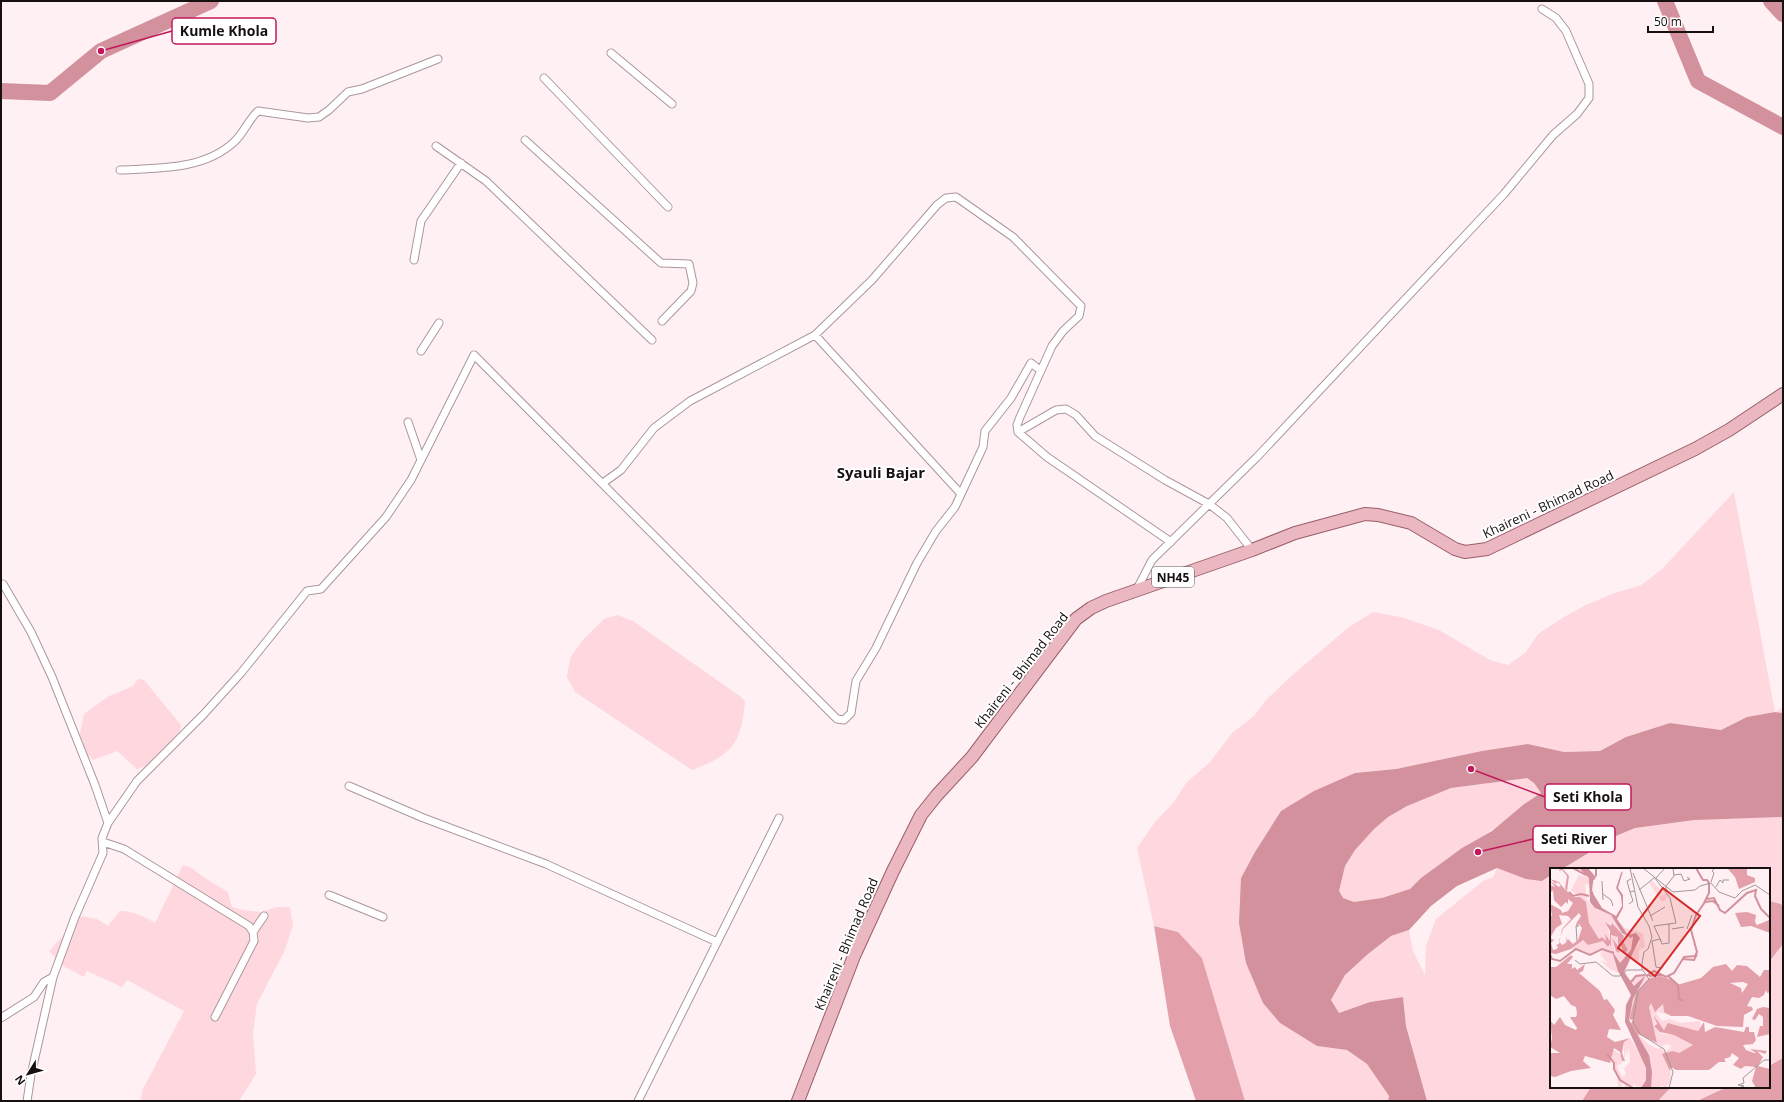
<svg xmlns="http://www.w3.org/2000/svg" width="1784" height="1102" viewBox="0 0 1784 1102" font-family="'Open Sans',sans-serif">
<style>
.green{fill:#fed8de}
.forest{fill:#e3a0ab}
.water{fill:#d2919c;fill-rule:evenodd}
.lines{fill:none;stroke-linecap:round;stroke-linejoin:round}
.river{stroke:#d2919c;stroke-width:16}
.street-casing{stroke:#ab979a;stroke-width:9}
.primary-casing{stroke:#985e69;stroke-width:14}
.street{stroke:#fff;stroke-width:7}
.primary{stroke:#ebb8c1;stroke-width:12}
.labels{text-anchor:middle;dominant-baseline:central;stroke-width:4;stroke-linejoin:round;paint-order:stroke}
.shield{fill:#fff;stroke:#5d5858;stroke-width:1}
.shield-label{font-size:12px;font-weight:bold;fill:#171011}
.street-label{font-size:13px;fill:#171011;stroke:#fff}
.quarter-label{font-size:15px;font-weight:bold;fill:#171011;stroke:#fff}
.inset-river{fill:none;stroke:#d2919c;stroke-width:2}
.inset-road{fill:none;stroke:#a29799;stroke-width:1}
.view{fill:#d62828;fill-opacity:0.15;stroke:#d62828;stroke-width:2}
.inset-edge{fill:none;stroke:#171011;stroke-width:2}
.leader{fill:none;stroke:#c2185b;stroke-width:1.5}
.callout-dot{fill:#c2185b;stroke:#fff;stroke-width:1.5}
.callout{fill:#fff;stroke:#c2185b;stroke-width:1.5}
.callout-label{font-size:14px;text-anchor:middle;font-weight:bold;fill:#171011}
</style>
<rect width="100%" height="100%" fill="#fff1f3"/>
<path class="green" d="M 1734,492 L 1775,712 L 1783,707 L 1783,713 L 1775,712 L 1747,717 L 1721,730 L 1670,723 L 1626,737 L 1600,751 L 1564,752 L 1528,744 L 1482,751 L 1396,769 L 1355,773 L 1281,811 L 1255,852 L 1241,878 L 1280,1023 L 1317,1046 L 1347,1050 L 1367,1064 L 1389,1096 L 1388,1101 L 1245,1101 L 1202,958 L 1178,932 L 1154,926 L 1137,848 L 1155,822 L 1173,803 L 1187,782 L 1210,762 L 1232,733 L 1254,716 L 1266,700 L 1289,678 L 1349,627 L 1373,612 L 1401,617 L 1439,630 L 1490,660 L 1508,665 L 1526,652 L 1538,634 L 1564,617 L 1586,605 L 1612,594 L 1641,585 L 1661,570 Z
M 617,615 L 633,621 L 741,697 L 745,702 C 741,744 732,755 692,770 L 575,692 L 567,677 L 570,658 L 582,641 L 604,619 Z
M 138,679 L 144,680 L 181,725 L 180,731 L 149,765 L 137,769 L 117,751 L 93,760 L 84,751 L 80,734 L 84,714 L 109,696 L 133,686 Z
M 1527,778 L 1534,783 L 1541,793 C 1524,805 1509,818 1492,830 C 1483,837 1471,842 1461,849 C 1427,872 1396,901 1364,927 L 1272,881 L 1309,839 L 1451,788 Z
M 1783,805 L 1783,907 L 1781,904 L 1769,901 L 1769,869 L 1551,869 L 1551,1087 L 1591,1087 L 1582,1101 L 1427,1101 L 1406,1026 L 1403,997 L 1370,1002 L 1339,1013 L 1331,1001 L 1345,975 L 1368,954 L 1391,936 L 1409,930 L 1413,951 L 1425,975 L 1426,946 L 1436,919 L 1483,881 L 1493,877 L 1497,868 L 1544,828 Z
M 183,865 L 190,867 L 208,880 L 228,892 L 232,907 L 242,910 L 261,912 L 277,907 L 290,907 L 293,925 L 285,950 L 257,1004 L 253,1033 L 256,1074 L 239,1101 L 140,1101 L 143,1089 L 184,1011 L 127,980 L 122,987 L 87,971 L 84,977 L 63,966 L 49,951 L 81,916 L 97,919 L 108,926 L 120,911 C 134,911 143,916 155,923 Z
M 1783,944 L 1783,1058 L 1769,1066 L 1769,962 Z
M 1671,1087 L 1727,1087 L 1697,1101 L 1658,1101 Z"/>
<path class="forest" d="M 1769,901 L 1781,904 L 1783,907 L 1783,944 L 1769,962 Z
M 1154,926 L 1178,932 L 1202,958 L 1245,1101 L 1196,1101 L 1170,1026 Z
M 1783,1058 L 1783,1101 L 1697,1101 L 1727,1087 L 1769,1087 L 1769,1066 Z
M 1591,1087 L 1671,1087 L 1658,1101 L 1582,1101 Z"/>
<path class="water" d="M 1775,712 L 1783,713 L 1783,817 L 1694,820 L 1635,828 L 1618,835 L 1562,869 L 1551,869 L 1551,875 L 1542,881 L 1526,879 L 1497,868 L 1457,886 L 1431,906 L 1409,930 L 1391,936 L 1368,954 L 1345,975 L 1331,1000 L 1339,1013 L 1370,1002 L 1403,997 L 1406,1026 L 1427,1101 L 1388,1101 L 1389,1096 L 1367,1064 L 1347,1050 L 1317,1046 L 1280,1023 L 1263,1003 L 1246,963 L 1239,923 L 1241,878 L 1255,852 L 1281,811 L 1314,791 L 1355,773 L 1396,769 L 1482,751 L 1528,744 L 1564,752 L 1600,751 L 1626,737 L 1670,723 L 1721,730 L 1747,717 ZM 1527,778 L 1534,783 L 1541,793 L 1523,805 L 1492,831 L 1462,848 L 1421,878 L 1410,889 L 1382,898 L 1354,902 L 1343,898 L 1339,891 L 1345,866 L 1355,850 L 1374,829 L 1388,817 L 1407,806 L 1451,788 Z"/>
<g class="lines">
<path class="river" d="M 1665,1 L 1698,81 L 1783,127
M 1771,1 L 1783,14
M 1,91 L 50,93 L 101,51 L 211,1"/>
<g class="street-casing">
<path id="street" d="M 611,53 L 672,104
M 544,78 L 668,207
M 525,140 L 661,263 L 689,264 L 693,283 L 691,291 L 662,321
M 436,146 L 486,181 L 652,340
M 120,170 C 158,168 204,170 234,142 C 244,133 248,120 258,111 L 308,118 L 319,117 L 329,110 L 348,92 L 362,89 L 438,59
M 414,260 L 421,221 L 461,163
M 815,335 L 961,494
M 421,351 L 439,323
M 408,422 L 421,460
M 1018,432 L 1056,410 L 1066,409 L 1076,415 L 1095,436 L 1165,480 L 1209,504 L 1227,518 L 1252,550
M 603,483 L 621,470 L 654,428 L 690,401 L 815,335 L 872,280 L 937,205 L 946,198 L 956,197 L 1013,237 L 1081,306 L 1079,316 L 1063,331 L 1052,346 L 1020,417 L 1017,425 L 1018,432 L 1047,457 L 1171,542
M 3,584 L 31,632 L 52,677 L 95,785 L 108,823
M 1137,589 L 1152,560 L 1257,457 L 1504,194 L 1553,135 L 1577,114 L 1589,98 L 1589,84 L 1566,31 L 1556,18 L 1542,9
M 349,786 L 421,817 L 546,864 L 717,942
M 103,842 L 124,849 L 249,926 L 253,932 L 254,941 L 215,1017
M 329,895 L 383,917
M 253,932 L 264,916
M 1,1018 L 34,997 L 44,982 L 53,977
M 27,1101 L 31,1075 L 53,977 L 75,917 L 103,853 L 102,838 L 108,823 L 137,781 L 203,715 L 241,673 L 307,591 L 321,589 L 386,517 L 411,480 L 474,355 L 837,719 L 844,720 L 851,713 L 856,681 L 876,648 L 917,563 L 936,531 L 955,507 L 983,447 L 985,431 L 1011,398 L 1031,363 L 1040,370
M 638,1101 L 779,818"/>
</g>
<g class="primary-casing">
<path id="primary" d="M 798,1101 L 854,956 L 893,871 L 921,815 L 937,795 L 972,757 L 1076,619 L 1091,608 L 1106,601 L 1252,550 L 1295,533 L 1365,514 L 1378,515 L 1411,523 L 1455,549 L 1465,552 L 1487,549 L 1695,449 L 1729,430 L 1783,394"/>
</g>
<use href="#street" class="street"/>
<use href="#primary" class="primary"/>
</g>
<g class="labels">
<rect class="shield" x="1152" y="567" width="42" height="20" rx="3"/>
<g class="shield-label">
<text x="1173" y="577">NH45</text>
</g>
<g class="street-label">
<text transform="translate(1548 504) rotate(-25)">Khaireni - Bhimad Road</text>
<text transform="translate(1021 670) rotate(-52)">Khaireni - Bhimad Road</text>
<text transform="translate(846 944) rotate(-67)">Khaireni - Bhimad Road</text>
</g>
<g class="quarter-label">
<text x="881" y="472">Syauli Bajar</text>
</g>
</g>
<g transform="translate(1550 868)">
<rect width="220" height="220" fill="#fff1f3"/>
<path d="M 36,6 L 40,8 L 40,16 L 35,16 L 37,32 L 46,41 L 61,47 L 72,65 L 83,68 L 81,82 L 69,100 L 69,105 L 61,102 L 50,92 L 58,95 L 50,87 L 52,86 L 50,84 L 57,82 L 49,81 L 40,86 L 33,82 L 22,81 L 32,71 L 37,76 L 53,73 L 60,79 L 61,74 L 55,67 L 56,73 L 51,69 L 49,71 L 39,55 L 36,35 L 21,22 L 29,7 L 36,9 ZM 56,54 L 61,58 L 60,55 L 63,56 L 74,67 L 73,73 L 78,81 L 75,84 L 73,85 L 71,75 L 69,85 L 65,82 L 62,70 L 68,79 L 68,69 L 64,67 L 60,69 ZM 102,13 L 110,21 L 111,28 L 117,25 L 116,32 L 112,34 L 99,15 ZM 69,54 L 75,60 L 93,65 L 94,71 L 95,79 L 89,82 L 89,94 L 81,90 L 75,104 L 78,108 L 73,104 L 84,83 L 90,74 L 81,66 L 78,67 ZM 94,106 L 96,107 L 93,113 L 96,109 L 101,109 L 84,133 L 80,148 L 80,154 L 89,169 L 88,166 L 98,176 L 108,181 L 111,179 L 114,184 L 121,180 L 119,176 L 112,178 L 107,175 L 99,139 L 101,135 L 108,143 L 113,136 L 114,143 L 118,147 L 109,144 L 106,145 L 112,153 L 119,151 L 131,155 L 149,153 L 151,156 L 148,163 L 119,155 L 115,162 L 106,153 L 104,158 L 112,166 L 124,167 L 143,177 L 129,185 L 123,183 L 113,187 L 121,204 L 120,214 L 116,220 L 111,217 L 110,220 L 97,220 L 100,212 L 78,153 L 83,131 L 84,118 L 80,112 L 87,111 L 85,107 ZM 80,170 L 97,199 L 98,207 L 91,220 L 80,220 L 92,218 L 85,218 L 84,215 L 83,218 L 76,216 L 78,219 L 74,220 L 75,216 L 72,215 L 71,220 L 68,220 L 67,208 L 70,211 L 61,192 L 63,181 L 71,187 L 72,195 L 67,198 L 72,209 L 76,206 L 74,201 L 80,194 L 79,179 L 77,190 L 77,182 L 74,191 L 74,173 Z" fill="#fed8de" fill-rule="evenodd"/>
<path d="M 12,0 L 19,8 L 17,23 L 23,29 L 30,29 L 36,34 L 39,55 L 49,71 L 52,69 L 56,73 L 55,66 L 60,73 L 60,63 L 55,54 L 61,58 L 62,55 L 74,68 L 73,73 L 78,82 L 74,85 L 70,75 L 69,85 L 66,83 L 62,70 L 68,78 L 68,69 L 61,67 L 61,80 L 60,76 L 58,79 L 53,73 L 38,77 L 33,72 L 21,81 L 6,86 L 1,85 L 0,70 L 4,72 L 1,75 L 3,82 L 7,81 L 8,79 L 6,77 L 9,76 L 12,61 L 21,51 L 18,48 L 9,47 L 12,56 L 6,60 L 0,70 L 0,47 L 2,48 L 0,36 L 11,42 L 12,45 L 18,43 L 23,35 L 18,31 L 18,36 L 16,34 L 11,39 L 4,32 L 3,22 L 2,24 L 0,22 L 0,17 L 5,19 L 0,13 L 9,19 L 11,17 L 7,14 L 6,16 L 0,11 L 9,14 L 17,24 L 15,20 L 17,8 L 12,2 L 9,3 L 9,2 ZM 29,45 L 31,48 L 27,54 L 26,57 L 26,59 L 29,56 L 32,60 L 28,72 L 23,76 L 18,71 L 17,73 L 17,68 L 16,74 L 17,74 L 12,77 L 9,73 L 13,61 ZM 197,0 L 197,7 L 205,10 L 205,14 L 189,21 L 185,9 L 178,1 ZM 197,44 L 206,47 L 205,54 L 207,57 L 219,52 L 220,65 L 201,58 L 191,59 L 185,45 ZM 21,87 L 23,89 L 17,96 L 22,96 L 22,101 L 25,99 L 27,102 L 35,96 L 33,103 L 29,105 L 50,123 L 54,132 L 57,131 L 65,142 L 63,147 L 71,162 L 59,161 L 57,169 L 65,174 L 80,170 L 74,174 L 72,185 L 75,193 L 72,193 L 70,184 L 64,180 L 60,195 L 35,188 L 33,193 L 41,200 L 21,203 L 5,209 L 0,208 L 0,185 L 10,185 L 0,179 L 2,170 L 0,152 L 4,157 L 10,149 L 15,157 L 26,162 L 27,160 L 20,149 L 26,149 L 27,146 L 26,139 L 21,137 L 14,128 L 6,131 L 0,127 L 0,99 L 6,99 ZM 176,96 L 182,103 L 187,97 L 197,98 L 210,109 L 214,102 L 220,102 L 220,124 L 217,125 L 216,122 L 214,127 L 209,130 L 202,129 L 197,138 L 202,139 L 203,142 L 194,147 L 193,159 L 167,158 L 138,148 L 121,148 L 114,144 L 113,136 L 105,144 L 101,135 L 99,139 L 107,175 L 88,166 L 89,169 L 81,156 L 83,151 L 80,152 L 80,148 L 86,125 L 100,110 L 110,108 L 122,112 L 127,117 L 151,110 L 163,99 ZM 193,114 L 198,116 L 192,125 L 191,120 L 180,115 ZM 213,139 L 220,140 L 220,166 L 207,169 L 210,158 L 213,158 L 213,149 L 209,146 L 205,152 L 202,151 L 207,141 ZM 104,148 L 114,162 L 118,155 L 148,163 L 154,154 L 155,164 L 165,159 L 194,164 L 196,159 L 199,159 L 199,164 L 204,164 L 206,172 L 203,176 L 193,177 L 196,182 L 204,185 L 206,185 L 200,181 L 217,183 L 215,186 L 207,183 L 213,189 L 208,198 L 220,201 L 220,220 L 206,220 L 202,213 L 206,199 L 195,198 L 191,201 L 183,197 L 189,190 L 182,185 L 180,189 L 174,191 L 176,194 L 169,194 L 159,202 L 126,202 L 121,199 L 120,203 L 112,186 L 123,183 L 129,185 L 143,177 L 124,167 L 110,164 L 104,158 L 107,156 Z" fill="#e3a0ab" fill-rule="evenodd"/>
<path d="M 38,0 L 44,7 L 42,22 L 44,27 L 52,40 L 66,48 L 72,38 L 71,28 L 66,20 L 71,5 L 73,3 L 71,0 L 73,3 L 68,20 L 73,27 L 73,40 L 67,51 L 78,67 L 86,65 L 90,70 L 74,104 L 84,118 L 96,107 L 83,131 L 79,152 L 99,187 L 102,204 L 101,220 L 91,220 L 96,212 L 96,200 L 75,154 L 76,137 L 81,127 L 68,103 L 62,83 L 70,95 L 81,82 L 83,68 L 81,70 L 72,65 L 61,47 L 45,40 L 40,34 L 39,10 L 30,1 Z" fill="#d2919c"/>
<path class="inset-river" d="M 23,0 L 36,7M 146,0 L 153,12 L 157,12 L 159,15 L 159,25 L 154,35M 43,12 L 46,7 L 46,0M 19,24 L 23,28 L 31,26 L 39,28M 157,31 L 164,30 L 170,42 L 175,45 L 197,25 L 206,22 L 205,28 L 211,41 L 220,50M 0,86 L 2,91 L 10,93 L 26,81 L 40,87 L 52,81 L 64,85M 132,91 L 144,92 L 147,86M 98,106 L 100,108 L 112,107M 96,108 L 104,103 L 116,109 L 124,105 L 134,89 L 145,88 L 147,84 L 141,62 L 146,47 L 155,34 L 163,33 L 169,38M 118,108 L 128,117 L 129,131 L 133,133M 81,114 L 86,108 L 95,107M 57,186 L 64,195 L 64,201 L 70,212 L 83,220"/>
<path class="inset-road" d="M 80,0 L 88,39 L 99,58 L 102,69 L 98,81 L 94,84 L 92,95 L 92,101 L 99,111 L 88,123 L 83,154 L 90,166 L 114,181 L 123,204 L 119,220M 93,0 L 123,24 L 145,22 L 150,18 L 161,15 L 169,24 L 185,30 L 192,23 L 205,17 L 220,27M 83,5 L 103,53M 124,7 L 131,6 L 134,13 L 140,11 L 137,9M 104,9 L 120,30 L 126,55 L 104,58 L 111,73M 106,10 L 115,0M 81,11 L 77,13 L 80,24 L 84,23M 52,13 L 53,32M 161,14 L 164,5 L 162,3 L 165,0M 166,19 L 170,12 L 173,15 L 173,12 L 179,12M 89,22 L 104,10M 116,24 L 116,18 L 124,8 L 123,0M 53,26 L 61,32 L 63,38M 79,36 L 83,33 L 80,24M 100,48 L 115,39M 122,61 L 134,59M 137,61 L 142,47M 27,73 L 26,58 L 29,58M 102,73 L 110,71 L 112,76 L 119,75 L 119,56M 102,73 L 106,99 L 111,100M 25,92 L 30,96 L 46,94 L 63,108 L 70,108 L 77,102 L 92,102M 189,220 L 194,218 L 188,217 L 194,215 L 193,210 L 214,192 L 220,192"/>
<path class="view" d="M 113,20 L 150,48 L 105,108 L 68,80 Z"/>
<rect width="220" height="220" class="inset-edge"/>
</g>
<path class="leader" d="M101 51L172 31M1471 769L1545 797M1478 852L1533 839"/>
<g class="callout-dot">
<circle cx="101" cy="51" r="4"/>
<circle cx="1471" cy="769" r="4"/>
<circle cx="1478" cy="852" r="4"/>
</g>
<g class="callout">
<rect x="172" y="18" width="104" height="26" rx="4"/>
<rect x="1545" y="784" width="86" height="26" rx="4"/>
<rect x="1533" y="826" width="82" height="26" rx="4"/>
</g>
<g class="callout-label">
<text x="224" y="36">Kumle Khola</text>
<text x="1588" y="802">Seti Khola</text>
<text x="1574" y="844">Seti River</text>
</g>
<rect width="1784" height="1102" fill="none" stroke="#171011" stroke-width="4"/>
<g transform="translate(28 1074) rotate(233)" stroke="#ffffff" stroke-width="3" paint-order="stroke">
<path d="M0-3L7 15L0 10L-7 15Z" fill="#171011"/>
<text y="-6" font-size="11" font-weight="bold" text-anchor="middle" fill="#171011">N</text>
</g>
<path d="M1648 26v6h65v-6" fill="none" stroke="#171011" stroke-width="2"/>
<text x="1654" y="26" font-size="12" fill="#171011" stroke="#ffffff" stroke-width="3" paint-order="stroke">50 m</text>
</svg>
